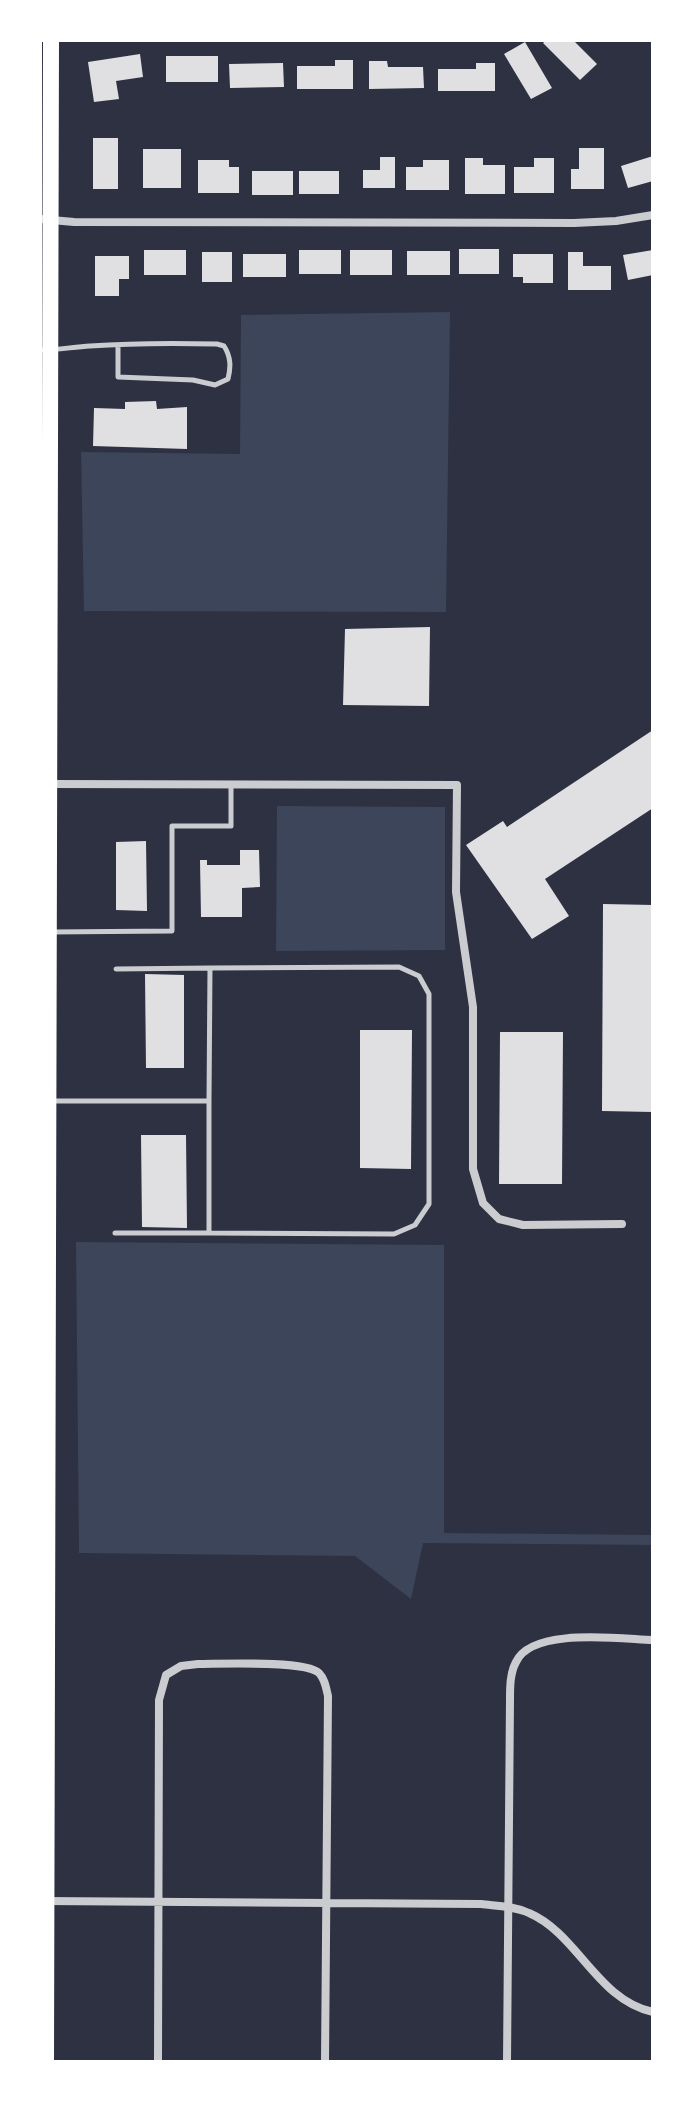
<svg xmlns="http://www.w3.org/2000/svg" width="693" height="2102" viewBox="0 0 693 2102" font-family="'Varela Round',sans-serif">
<style>
.green{fill:#3c4559}
.building{fill:#e0e0e3}
.lines{fill:none;stroke-linecap:round;stroke-linejoin:round}
.service{stroke:#caccd0;stroke-width:5}
.minor{stroke:#caccd0;stroke-width:8}
.primary{stroke:#fff;stroke-width:16}
</style>
<rect width="100%" height="100%" fill="#2d3142"/>
<path class="green" d="M 450,312 L 446,612 L 84,611 L 81,452 L 240,454 L 241,315 Z
M 277,806 L 445,807 L 445,950 L 276,951 Z
M 76,1242 L 444,1245 L 444,1533 L 653,1535 L 653,1545 L 423,1543 L 411,1599 L 355,1556 L 79,1553 Z"/>
<path class="building" d="M 546,40 L 573,40 L 597,64 L 580,80 L 543,43 Z
M 525,42 L 552,88 L 531,99 L 504,54 Z
M 140,54 L 143,77 L 116,81 L 119,99 L 94,102 L 88,62 Z
M 166,56 L 218,56 L 218,82 L 166,82 Z
M 335,60 L 353,60 L 353,89 L 297,89 L 297,66 L 335,66 Z
M 369,61 L 387,61 L 388,67 L 423,67 L 424,88 L 369,89 Z
M 283,63 L 284,87 L 230,88 L 229,64 Z
M 476,63 L 495,63 L 495,91 L 438,91 L 438,69 L 476,69 Z
M 93,138 L 118,138 L 118,189 L 93,189 Z
M 579,148 L 604,148 L 604,189 L 571,189 L 571,169 L 579,169 Z
M 143,149 L 181,149 L 181,188 L 143,188 Z
M 653,156 L 653,181 L 628,188 L 621,166 Z
M 380,157 L 395,157 L 395,188 L 363,188 L 363,170 L 380,170 Z
M 465,158 L 483,158 L 483,165 L 505,165 L 505,194 L 465,194 Z
M 534,158 L 554,158 L 554,193 L 514,193 L 514,167 L 534,167 Z
M 198,160 L 229,160 L 229,167 L 239,167 L 239,193 L 198,193 Z
M 423,160 L 449,160 L 449,190 L 406,190 L 406,167 L 423,167 Z
M 252,171 L 293,171 L 293,195 L 252,195 Z
M 299,171 L 339,171 L 339,194 L 299,194 Z
M 459,249 L 499,249 L 499,274 L 459,274 Z
M 144,250 L 186,250 L 186,275 L 144,275 Z
M 299,250 L 341,250 L 341,274 L 299,274 Z
M 350,250 L 392,250 L 392,275 L 350,275 Z
M 653,250 L 653,275 L 628,280 L 623,255 Z
M 407,251 L 450,251 L 450,275 L 407,275 Z
M 202,252 L 232,252 L 232,282 L 202,282 Z
M 568,252 L 583,252 L 583,266 L 611,266 L 611,290 L 568,290 Z
M 243,254 L 286,254 L 286,277 L 243,277 Z
M 513,254 L 553,254 L 553,283 L 523,283 L 523,277 L 513,277 Z
M 95,256 L 129,256 L 129,279 L 119,279 L 119,296 L 95,296 Z
M 156,401 L 157,409 L 187,407 L 187,449 L 93,446 L 94,408 L 125,409 L 125,402 Z
M 430,627 L 429,706 L 343,705 L 345,629 Z
M 653,730 L 653,808 L 545,879 L 569,916 L 532,939 L 466,845 L 503,821 L 507,827 Z
M 146,841 L 147,911 L 116,910 L 116,842 Z
M 240,850 L 259,850 L 260,887 L 242,888 L 242,917 L 201,917 L 200,860 L 207,860 L 207,865 L 240,865 Z
M 603,904 L 653,905 L 653,1112 L 602,1111 Z
M 145,974 L 184,975 L 184,1068 L 146,1068 Z
M 360,1030 L 412,1030 L 411,1169 L 360,1168 Z
M 500,1032 L 563,1032 L 562,1184 L 499,1184 Z
M 141,1135 L 186,1135 L 187,1228 L 142,1227 Z"/>
<g class="lines">
<path class="service" d="M 40,350 C 57,350 73,347 90,346 C 132,343 175,343 217,344 L 224,346 C 231,357 231,367 228,379 L 215,385 L 193,380 L 118,377 L 118,345
M 50,932 L 172,931 L 172,826 L 231,826 L 231,785
M 116,969 L 210,968
M 53,1101 L 209,1101 L 209,1233 L 394,1234 L 415,1225 L 429,1204 L 429,994 L 419,976 L 399,967 L 210,968 L 209,1101
M 115,1233 L 209,1233"/>
<path class="minor" d="M 40,219 L 74,222 L 574,223 L 616,221 L 653,215
M 49,784 L 457,785 L 456,892 L 473,1007 L 473,1169 L 483,1203 L 499,1219 L 523,1225 L 622,1224
M 44,1901 L 481,1904 C 497,1906 514,1906 529,1913 C 578,1934 597,2000 653,2012
M 158,2062 L 159,1700 L 166,1675 L 181,1666 L 198,1664 C 220,1664 306,1660 319,1673 C 325,1679 326,1688 328,1696 L 325,2062
M 507,2062 L 510,1699 C 510,1687 510,1673 516,1662 C 532,1627 620,1639 653,1640"/>
<path class="primary" d="M 46,2062 L 51,40"/>
</g>
<rect width="693" height="2102" fill="none" stroke="#ffffff" stroke-width="84"/>
</svg>
